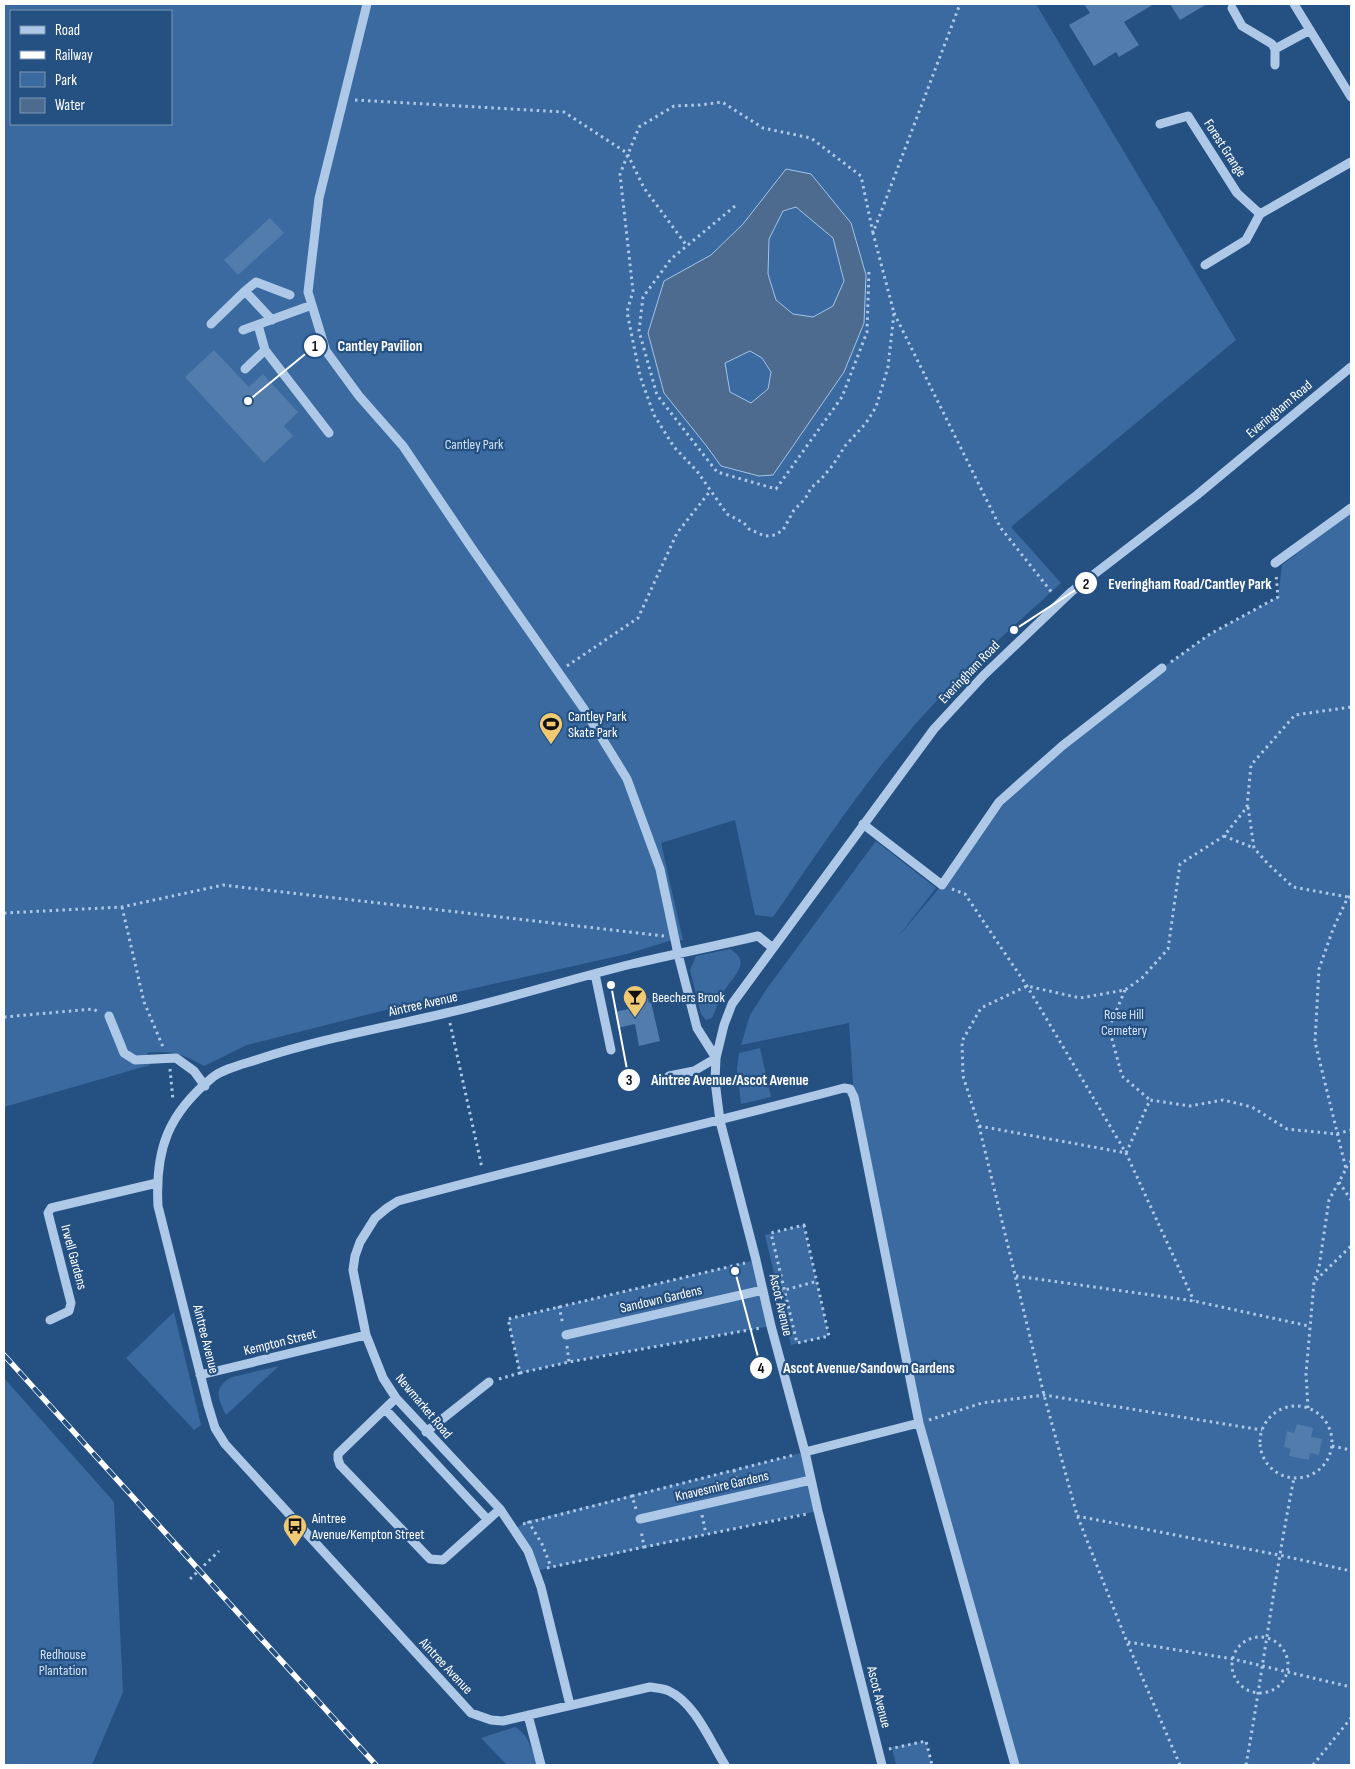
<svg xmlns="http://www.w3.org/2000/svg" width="1355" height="1769" viewBox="0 0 1355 1769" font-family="'Sofia Sans Condensed',sans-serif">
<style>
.green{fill:#3a6aa0;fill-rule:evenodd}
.water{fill:#4c6b8f;stroke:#a2c4e8;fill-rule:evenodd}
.building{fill:#517cac}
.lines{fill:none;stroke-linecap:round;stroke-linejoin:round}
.path{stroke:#aec9e7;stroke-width:3;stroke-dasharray:2.5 4;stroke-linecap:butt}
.minor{stroke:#aec9e7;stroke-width:9}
.rail-casing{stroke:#fff;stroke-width:5.5}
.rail{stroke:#255082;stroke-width:4;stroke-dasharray:11;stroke-linecap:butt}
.labels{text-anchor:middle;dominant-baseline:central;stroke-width:4.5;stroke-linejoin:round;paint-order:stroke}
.street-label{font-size:14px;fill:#fff;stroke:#255082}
.park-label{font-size:14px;fill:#d1e2f6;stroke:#255082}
.poi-label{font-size:14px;fill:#fff;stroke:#255082;text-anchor:start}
.leader{fill:none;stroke:#fff;stroke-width:2}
.callout-dot{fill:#fff;stroke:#255082;stroke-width:2}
.mark-label{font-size:15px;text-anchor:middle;font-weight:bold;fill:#111}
.callout-label{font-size:15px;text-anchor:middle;font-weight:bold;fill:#fff;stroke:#255082;stroke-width:4.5;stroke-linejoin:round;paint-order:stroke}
</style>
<rect width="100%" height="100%" fill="#255082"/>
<path class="green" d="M 4,4 L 1036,4 L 1236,340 L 1011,527 L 1061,583 C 1006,633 950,682 902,740 C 855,795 815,857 773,917 L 755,915 L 735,820 L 661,843 L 683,940 L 669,941 L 627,954 L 453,993 L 247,1045 L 204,1066 C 183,1054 171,1050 147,1053 L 150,1065 L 4,1107 ZM 11,11 L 171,11 L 171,124 L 11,124 Z
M 1351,512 L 1351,1765 L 1015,1765 L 919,1423 L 854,1097 L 849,1023 L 741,1045 L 750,1015 L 768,987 L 876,841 L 936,888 L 897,938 L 942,885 L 999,802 L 1162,668 L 1210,634 L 1278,597 L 1282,565 Z
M 730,949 C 754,963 731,977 723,993 C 718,1001 716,1010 712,1018 L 706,1020 L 701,1014 L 690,970 L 696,956 Z
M 760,1048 L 771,1097 L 741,1104 L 737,1069 L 739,1053 Z
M 804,1225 L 829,1336 L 791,1345 L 765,1235 Z
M 756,1260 L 771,1326 L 569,1362 L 520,1373 L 508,1319 Z
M 174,1312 L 201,1425 L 194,1430 L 126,1358 Z
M 279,1366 L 226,1415 C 218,1398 212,1388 232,1377 Z
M 4,1378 L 114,1502 L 123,1692 L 92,1765 L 4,1765 Z
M 805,1452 L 818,1511 L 535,1571 L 514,1529 L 528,1521 Z
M 515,1727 C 529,1735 532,1750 537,1765 L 507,1765 L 481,1738 Z
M 926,1741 L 932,1765 L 896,1765 L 892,1747 Z"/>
<path class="water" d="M 786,169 L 811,174 L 851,223 L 866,275 L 864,323 L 844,372 L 773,475 L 759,476 L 721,466 L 705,444 L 664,393 L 648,333 L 664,281 L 711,255 L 743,224 ZM 796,207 L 833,238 L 844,281 L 833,306 L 813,317 L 793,314 L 776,300 L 768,274 L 769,239 L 783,211 ZM 750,351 L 762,358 L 771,372 L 768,389 L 751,403 L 730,392 L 725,363 Z"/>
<path class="building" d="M 1084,4 L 1154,4 L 1124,22 L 1139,45 L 1119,57 L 1116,52 L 1094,66 L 1069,25 L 1090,13 Z
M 1170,4 L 1207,4 L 1180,20 Z
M 270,218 L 284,233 L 238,275 L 224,260 Z
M 214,350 L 249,387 L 263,374 L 298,412 L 284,426 L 293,436 L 264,463 L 185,377 Z
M 648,998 L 649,1003 L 651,1002 L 660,1041 L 639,1046 L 635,1024 L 618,1028 L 615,1012 L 637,1007 L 636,1000 Z
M 1297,1424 L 1313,1428 L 1311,1437 L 1322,1439 L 1319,1455 L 1310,1453 L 1309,1460 L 1289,1456 L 1291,1449 L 1284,1447 L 1287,1431 L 1294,1433 Z"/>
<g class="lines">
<path class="path" d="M 355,100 L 564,112 L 627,153 L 644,188 L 687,246
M 735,206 L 671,259 L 643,297 L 639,331 L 657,395 L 717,472 L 776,489 L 842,397 L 867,332 L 869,269
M 873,233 L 861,176 L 811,138 L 763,128 L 722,102 L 700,105 L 674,106 L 639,127 L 620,174 L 633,291 L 627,312 L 640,376 L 654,415 L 674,447 L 697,471 L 727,514 L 744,523 L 749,529 L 765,536 L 775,535 L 783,530 L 794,510 L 805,499 L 811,488 L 822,478 L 833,465 L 845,446 L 866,423 L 876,407 L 888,367 L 894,313 L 873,233 L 960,4
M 894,313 L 1000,527 L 1053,594
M 1171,662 L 1210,634 L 1278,597 L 1276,574
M 567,666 L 638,618 L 677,533 L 711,490
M 1248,807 L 1254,848 L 1268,864 L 1293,887 L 1348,897
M 1224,836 L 1254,848
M 952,889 L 965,894 L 1027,986 L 1126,1153 L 1194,1301
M 122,907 L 144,1002 L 163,1047
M 4,913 L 122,907 L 223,885 L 664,936
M 1125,990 L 1109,1028 L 1122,1076 L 1150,1100
M 4,1017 L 93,1009 L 99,1012
M 450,1023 L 482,1168
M 170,1069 L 173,1100
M 979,1126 L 1126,1153 L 1150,1100 L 1190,1106 L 1223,1100 L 1252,1107 L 1287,1129 L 1336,1134 L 1351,1130
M 1346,1168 L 1351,1161
M 1339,1182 L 1351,1200
M 804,1225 L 829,1336 L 797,1343 L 771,1233 Z
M 1016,1276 L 1194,1301 L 1309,1326
M 1316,1280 L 1351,1246
M 774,1293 L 814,1282
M 559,1306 L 563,1325
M 567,1346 L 569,1362
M 520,1373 L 569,1362 L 760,1328
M 499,1379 L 520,1373 L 508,1319 L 745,1263
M1260 1442a36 36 0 1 1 72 0a36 36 0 1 1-72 0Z
M 1308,1408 L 1306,1374 L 1314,1282 L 1319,1267 L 1329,1200 L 1346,1169 L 1315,1042 L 1319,969 L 1333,929 L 1348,897 L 1351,897
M 929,1420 L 982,1403 L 1044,1395 L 1262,1430
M 1332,1446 L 1351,1450
M 734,1470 L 738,1486
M 632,1496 L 794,1455
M 702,1515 L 706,1534
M 1077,1516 L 1279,1555 L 1351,1571
M 528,1521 L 542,1544 L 551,1567
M 523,1524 L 632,1496 L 636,1509
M 644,1547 L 807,1514
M 547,1568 L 644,1547 L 641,1530
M 190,1579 L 219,1551
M1232 1665a28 28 0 1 1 56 0a28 28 0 1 1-56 0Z
M 1128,1642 L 1233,1659 L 1351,1687
M 889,1749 L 926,1741 L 932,1765
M 1180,1765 L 1127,1642 L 1077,1515 L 1044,1395 L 979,1126 L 963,1076 L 962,1041 L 981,1008 L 1027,986 L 1080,998 L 1125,990 L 1142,978 L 1168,949 L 1180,864 L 1224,836 L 1247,807 L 1251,765 L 1295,715 L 1351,707
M 1246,1765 C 1263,1670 1275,1573 1294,1478
M 1313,1765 L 1351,1718"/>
<path class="minor" d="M 367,4 L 319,198 L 308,292 L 326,351 L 359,396 L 403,446 L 471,547 L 584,709 L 627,779 L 660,869 L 678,954 L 697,1028 L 716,1058 L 694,1071 L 669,1076
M 1294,4 L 1351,97
M 1232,8 L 1242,26 L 1272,44 L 1275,49 L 1275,65
M 1275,49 L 1310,30
M 1160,124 L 1188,116 L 1237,193 L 1260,214 L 1351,162
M 1205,265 L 1246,240 L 1260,214
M 245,291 L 256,282 L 290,295
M 211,324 L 245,291 L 272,320
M 258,325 L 265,350 L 329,433
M 243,330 L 312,305
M 245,369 L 265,350
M 1275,563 L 1351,508
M 863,824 L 942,885 L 999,802 L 1062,746 L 1162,668
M 595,974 L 611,1050
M 109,1016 L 124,1053 L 135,1060 L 176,1058 L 194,1071 L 205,1086
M 50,1320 L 69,1311 L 71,1303 L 48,1213 L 51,1208 L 157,1183
M 566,1335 L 763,1290
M 200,1375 L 366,1335
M 396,1398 L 338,1454 L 338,1459 L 340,1465 L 430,1559 L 443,1560 L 500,1509
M 385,1409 L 488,1520
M 426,1432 L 489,1382
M 805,1452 L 919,1423
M 640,1519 L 811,1480
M 570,1705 L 541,1587 L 528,1551 L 500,1509 L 396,1398 L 383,1378 L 366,1335 L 353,1270 L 355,1256 L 360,1242 L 375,1218 L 387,1208 L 398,1201 C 546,1161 696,1127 844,1088 L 850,1089 L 854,1097 L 919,1423 L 1015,1765
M 528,1715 L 541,1765
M 725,1765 C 710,1741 695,1703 669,1691 C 663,1688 656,1688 650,1687 L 503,1721 L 491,1720 L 471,1713 L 225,1444 L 215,1428 L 208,1405 L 158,1206 C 155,1149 168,1114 213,1077 C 225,1068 244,1064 259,1059 C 320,1039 383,1028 446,1013 C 508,999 570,979 632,964 C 674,954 716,946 758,936 L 773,948
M 882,1765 L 818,1511 L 805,1452 L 771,1326 L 756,1260 L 720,1121 L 715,1081 L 716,1058 L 724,1025 L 732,1004 L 934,729 L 984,675 L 1071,592 L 1197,495 L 1351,367"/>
<g class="rail-casing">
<path id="rail" d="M 4,1355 L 376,1765"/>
</g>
<use href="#rail" class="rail"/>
</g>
<defs>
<g id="stadium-pin" transform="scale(1.25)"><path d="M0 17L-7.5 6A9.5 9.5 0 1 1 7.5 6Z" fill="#f1c972" stroke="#255082"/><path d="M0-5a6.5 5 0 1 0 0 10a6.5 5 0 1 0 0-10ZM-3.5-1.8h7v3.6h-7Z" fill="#111"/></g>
<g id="bar-pin" transform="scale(1.25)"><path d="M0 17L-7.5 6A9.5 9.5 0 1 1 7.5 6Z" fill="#f1c972" stroke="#255082"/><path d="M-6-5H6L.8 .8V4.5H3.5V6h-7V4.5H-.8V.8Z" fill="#111"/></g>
<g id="bus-pin" transform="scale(1.25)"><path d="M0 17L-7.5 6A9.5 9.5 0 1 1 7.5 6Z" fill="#f1c972" stroke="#255082"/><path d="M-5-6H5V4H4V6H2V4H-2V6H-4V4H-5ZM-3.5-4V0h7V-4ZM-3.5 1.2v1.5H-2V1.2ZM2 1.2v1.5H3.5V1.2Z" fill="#111"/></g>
</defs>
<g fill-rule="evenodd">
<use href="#stadium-pin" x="551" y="724"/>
<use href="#bar-pin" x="635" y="997"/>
<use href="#bus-pin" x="295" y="1526"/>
</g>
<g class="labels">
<g class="street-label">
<text transform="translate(1225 148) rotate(57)">Forest Grange</text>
<text transform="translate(1279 409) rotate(-40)">Everingham Road</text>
<text transform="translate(969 672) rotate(-46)">Everingham Road</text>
<text transform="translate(423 1004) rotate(-13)">Aintree Avenue</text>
<text transform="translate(74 1257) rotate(75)">Irwell Gardens</text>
<text transform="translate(661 1299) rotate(-13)">Sandown Gardens</text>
<text transform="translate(781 1305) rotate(77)">Ascot Avenue</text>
<text transform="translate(206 1339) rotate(76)">Aintree Avenue</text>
<text transform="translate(280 1342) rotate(-14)">Kempton Street</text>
<text transform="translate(424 1406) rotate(50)">Newmarket Road</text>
<text transform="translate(722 1486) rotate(-13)">Knavesmire Gardens</text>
<text transform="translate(446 1666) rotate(47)">Aintree Avenue</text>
<text transform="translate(879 1697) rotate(76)">Ascot Avenue</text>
</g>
<g class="park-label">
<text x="474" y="444">Cantley Park</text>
<text x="1124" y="1014">Rose Hill<tspan x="1124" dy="16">Cemetery</tspan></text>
<text x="63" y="1654">Redhouse<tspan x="63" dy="16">Plantation</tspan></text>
</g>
<g class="poi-label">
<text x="568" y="716">Cantley Park<tspan x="568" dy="16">Skate Park</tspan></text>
<text x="652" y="997">Beechers Brook</text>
<text x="312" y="1518">Aintree<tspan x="312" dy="16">Avenue/Kempton Street</tspan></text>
</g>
</g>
<path class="leader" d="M248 401L315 346M1014 630L1086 583M611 985L629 1080M735 1271L761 1368"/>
<g class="callout-dot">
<circle cx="248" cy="401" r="5"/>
<circle cx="1014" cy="630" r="5"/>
<circle cx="611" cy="985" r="5"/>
<circle cx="735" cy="1271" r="5"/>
<circle cx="315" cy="346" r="12"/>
<circle cx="1086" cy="583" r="12"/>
<circle cx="629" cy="1080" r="12"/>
<circle cx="761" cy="1368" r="12"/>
</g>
<g class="mark-label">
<text x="315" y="351">1</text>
<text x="1086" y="589">2</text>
<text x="629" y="1085">3</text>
<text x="761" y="1373">4</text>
</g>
<g class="callout-label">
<text x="380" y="351">Cantley Pavilion</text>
<text x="1190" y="589">Everingham Road/Cantley Park</text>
<text x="730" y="1085">Aintree Avenue/Ascot Avenue</text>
<text x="869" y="1373">Ascot Avenue/Sandown Gardens</text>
</g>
<rect width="1355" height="1769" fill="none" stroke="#ffffff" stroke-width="10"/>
<rect x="10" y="10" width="162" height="115" fill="#255082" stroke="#7c96b4"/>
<rect x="20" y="26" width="25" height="8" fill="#aec9e7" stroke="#7c96b4"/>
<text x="55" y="35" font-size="15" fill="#ffffff">Road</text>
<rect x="20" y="51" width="25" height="8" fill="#ffffff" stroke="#7c96b4"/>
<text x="55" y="60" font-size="15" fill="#ffffff">Railway</text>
<rect x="20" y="72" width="25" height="15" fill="#3a6aa0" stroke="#7c96b4"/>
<text x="55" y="85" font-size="15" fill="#ffffff">Park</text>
<rect x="20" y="98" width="25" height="15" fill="#4c6b8f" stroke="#7c96b4"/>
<text x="55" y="110" font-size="15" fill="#ffffff">Water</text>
</svg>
